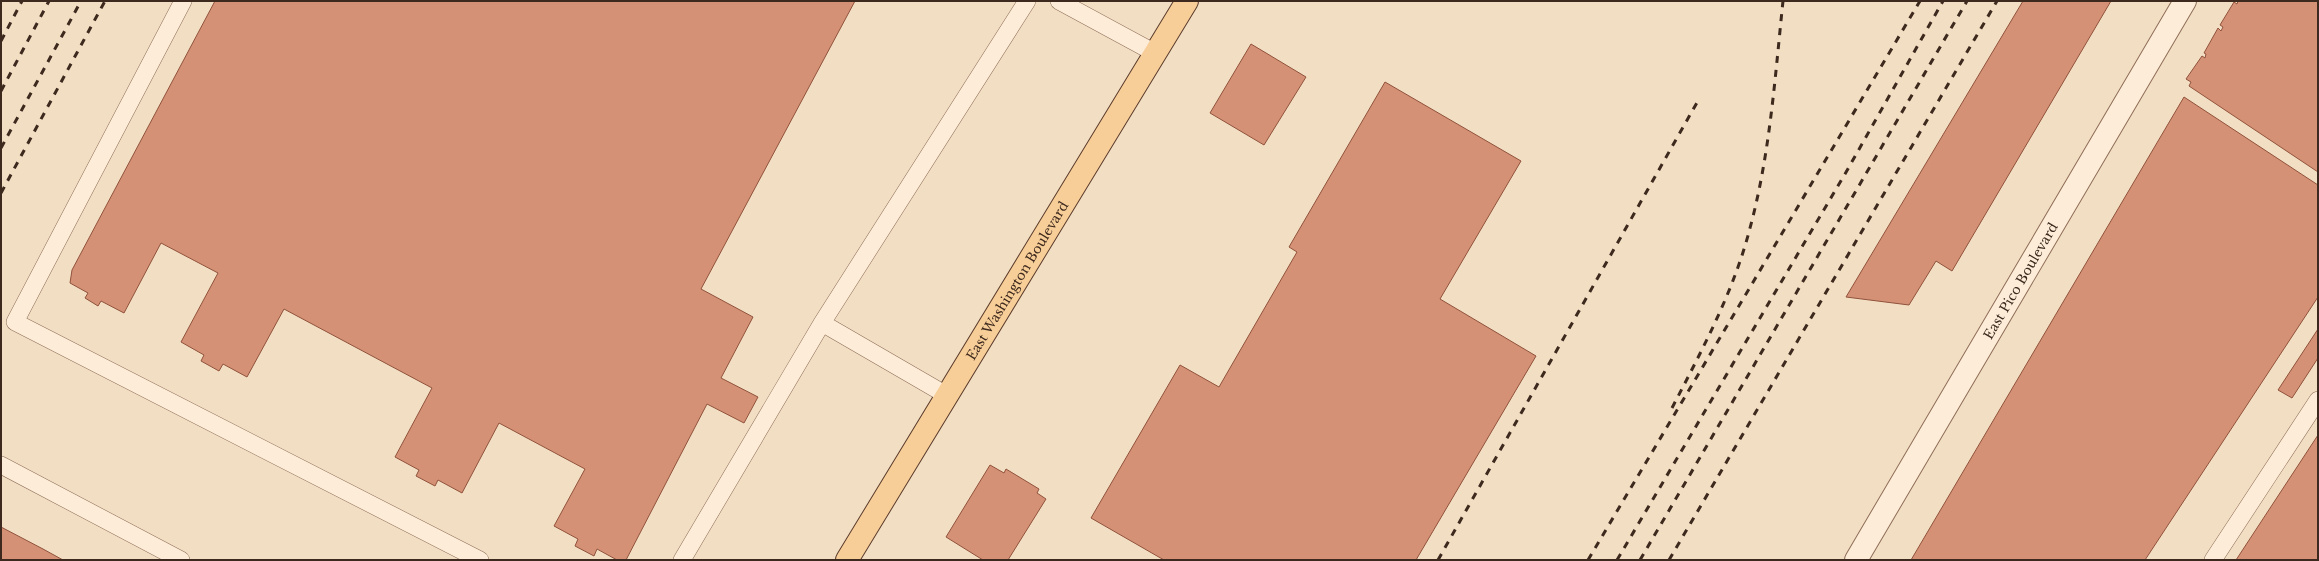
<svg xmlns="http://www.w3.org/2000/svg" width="2319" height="561" viewBox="0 0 2319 561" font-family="'Libre Baskerville',serif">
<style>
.building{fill:#d49176;stroke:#90523b}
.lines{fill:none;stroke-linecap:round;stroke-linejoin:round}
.service-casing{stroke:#8f6e58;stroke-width:18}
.minor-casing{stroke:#8f6e58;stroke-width:24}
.primary-casing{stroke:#5c3c2c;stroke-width:24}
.service{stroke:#fcecd8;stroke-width:17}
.minor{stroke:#fcecd8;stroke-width:22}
.primary{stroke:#f8ce98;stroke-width:22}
.rail{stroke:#3d291d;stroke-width:3;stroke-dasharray:7 7;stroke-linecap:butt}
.labels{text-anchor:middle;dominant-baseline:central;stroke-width:3;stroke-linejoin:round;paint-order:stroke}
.street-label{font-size:13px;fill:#3d291d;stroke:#f9e9d4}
</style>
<rect width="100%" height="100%" fill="#f2dec3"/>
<path class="building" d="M 215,1 L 855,1 L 701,289 L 753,317 L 721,378 L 758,397 L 744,423 L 707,404 L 626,560 L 617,560 L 597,549 L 594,556 L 575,546 L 578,539 L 554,526 L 585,469 L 499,423 L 462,493 L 438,480 L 435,486 L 416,476 L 419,470 L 395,457 L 432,388 L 284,309 L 247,377 L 223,364 L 219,371 L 201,361 L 204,355 L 181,342 L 218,273 L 161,243 L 124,313 L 101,301 L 98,306 L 85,298 L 88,293 L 70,283 L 72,270 Z
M 2023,1 L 2111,1 L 1952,271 L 1936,261 L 1909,305 L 1846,297 Z
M 2238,1 L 2318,1 L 2318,172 L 2189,86 L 2191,82 L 2186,79 L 2202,56 L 2205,58 L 2206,54 L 2204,53 L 2218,28 L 2221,31 L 2223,27 L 2220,25 L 2234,2 L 2237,4 Z
M 1251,44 L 1306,77 L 1264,145 L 1210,113 Z
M 1385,82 L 1521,161 L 1440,299 L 1536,356 L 1416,560 L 1164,560 L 1091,518 L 1180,365 L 1219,387 L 1297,252 L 1289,247 Z
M 2184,97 L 2318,185 L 2318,297 L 2145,560 L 1911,560 Z
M 2318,329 L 2318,358 L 2292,398 L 2278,390 Z
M 2318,435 L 2318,560 L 2236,560 Z
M 990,465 L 1004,473 L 1006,469 L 1039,489 L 1037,493 L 1046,499 L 1008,560 L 983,560 L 946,537 Z
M 1,527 L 43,549 L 63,560 L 1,560 Z"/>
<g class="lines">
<g class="service-casing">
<path id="service" d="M 183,1 L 15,322 L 480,560
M 1059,1 L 1155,53
M 822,323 L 948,396
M 1,465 L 181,560
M 682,560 L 822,323 L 1027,1
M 2213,560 L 2318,400"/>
</g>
<g class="minor-casing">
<g id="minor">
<path id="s1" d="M 1856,560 L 2185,1"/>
</g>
</g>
<g class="primary-casing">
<g id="primary">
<path id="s2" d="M 847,560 L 1187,1"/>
</g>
</g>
<use href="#service" class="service"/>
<use href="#minor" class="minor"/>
<use href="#primary" class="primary"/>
<path class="rail" d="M 1,41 L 22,1
M 1,91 L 49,1
M 1,148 L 81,1
M 1,193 L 105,1
M 1672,408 C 1702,350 1734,291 1750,228 C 1770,154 1775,77 1783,1
M 1438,560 L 1699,99
M 1588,560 L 1920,1
M 1617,560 L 1845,174 L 1943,1
M 1640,560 L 1967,1
M 1669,560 L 1997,1"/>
</g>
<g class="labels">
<g class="street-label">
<text stroke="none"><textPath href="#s1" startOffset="324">East Pico Boulevard</textPath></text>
<text stroke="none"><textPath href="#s2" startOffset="327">East Washington Boulevard</textPath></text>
</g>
</g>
<rect width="2319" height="561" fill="none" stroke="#3d291d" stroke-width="4"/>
</svg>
